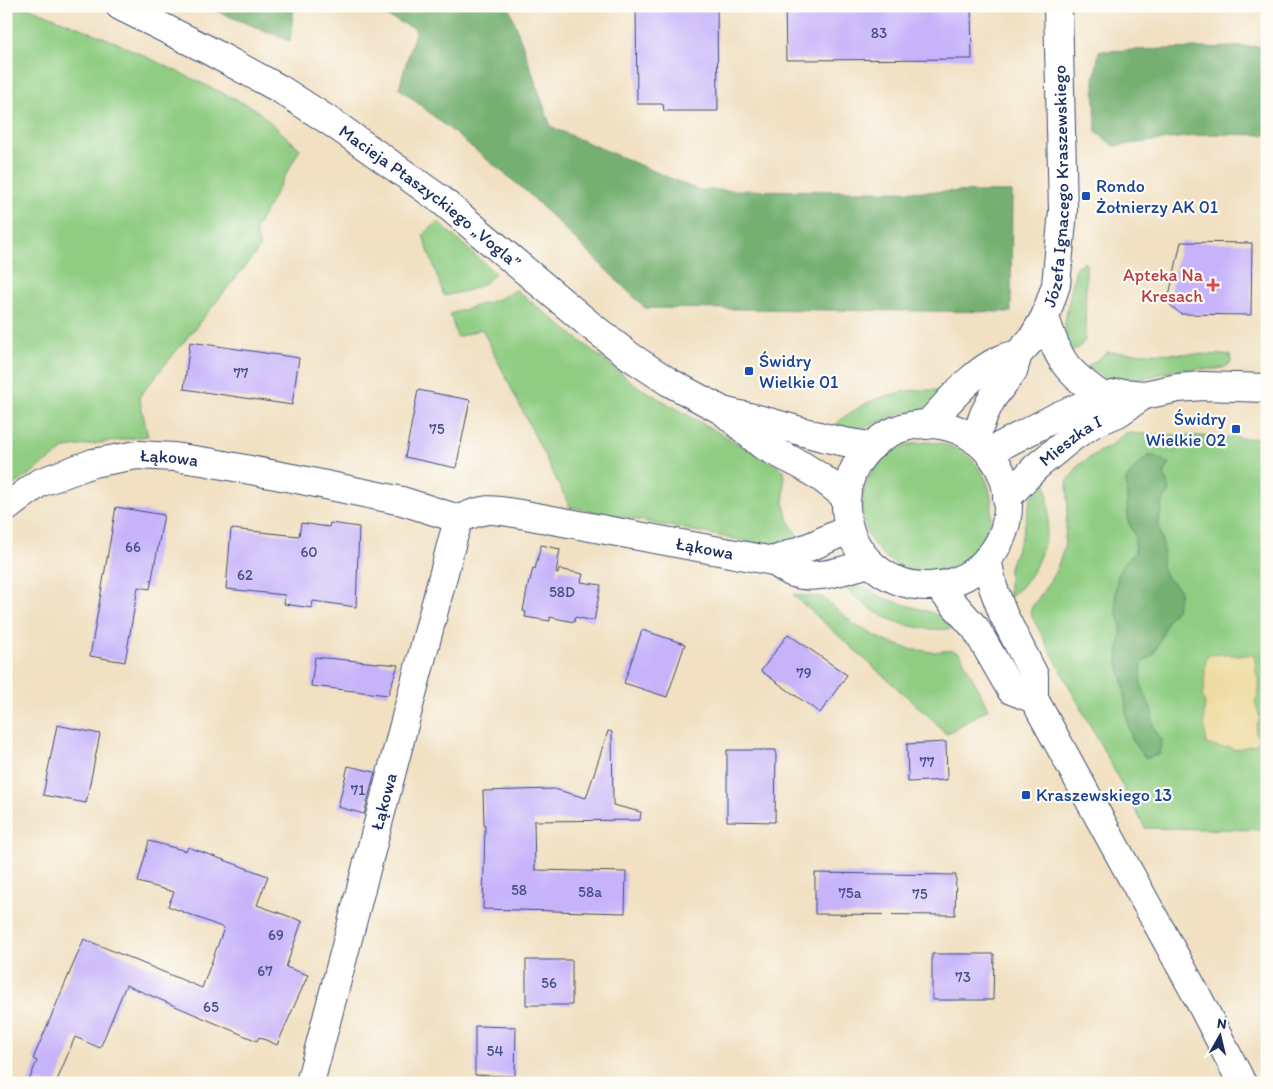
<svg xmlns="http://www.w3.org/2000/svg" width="1273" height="1089" viewBox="0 0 1273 1089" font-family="Itim,sans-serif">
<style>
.green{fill:#90cd83;stroke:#567e70}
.forest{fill:#74b071;stroke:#487068}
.sand{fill:#eeda9e;stroke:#84847e}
.building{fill:#c6b3fa}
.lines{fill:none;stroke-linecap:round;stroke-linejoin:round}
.minor-casing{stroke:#3b4a6d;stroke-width:30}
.tertiary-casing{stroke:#3b4a6d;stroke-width:30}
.minor{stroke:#fff;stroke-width:28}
.tertiary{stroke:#fff;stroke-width:28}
.transit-dot{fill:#1a4fb4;stroke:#fdfcf7;stroke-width:2}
.health-dot{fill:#e0444e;stroke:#fdfcf7;stroke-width:2}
.labels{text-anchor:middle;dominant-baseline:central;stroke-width:4.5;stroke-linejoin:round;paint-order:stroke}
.number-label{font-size:15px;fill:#465085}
.street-label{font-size:18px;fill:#1b2f5e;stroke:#fdfcf7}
.transit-label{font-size:18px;fill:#164399;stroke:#fdfcf7;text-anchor:start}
.health-label{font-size:18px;fill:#be3a42;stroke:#fdfcf7;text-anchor:end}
</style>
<rect width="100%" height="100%" fill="#fdfcf7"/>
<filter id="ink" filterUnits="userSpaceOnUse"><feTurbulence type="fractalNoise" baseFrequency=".02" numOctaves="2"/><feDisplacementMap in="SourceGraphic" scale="10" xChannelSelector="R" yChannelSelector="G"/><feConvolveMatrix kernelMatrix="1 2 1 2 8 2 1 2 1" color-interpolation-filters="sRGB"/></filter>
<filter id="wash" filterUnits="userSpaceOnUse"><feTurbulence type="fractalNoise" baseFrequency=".0096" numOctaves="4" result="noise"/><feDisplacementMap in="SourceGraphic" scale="20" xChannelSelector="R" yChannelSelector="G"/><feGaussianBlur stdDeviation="1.12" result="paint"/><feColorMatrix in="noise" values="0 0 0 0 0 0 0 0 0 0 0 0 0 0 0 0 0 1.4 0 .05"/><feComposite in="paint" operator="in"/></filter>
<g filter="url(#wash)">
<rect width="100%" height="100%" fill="#f1e0c1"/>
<path class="green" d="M 6,6 L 25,6 L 113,41 L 254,108 L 300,149 L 255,230 L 260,248 L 139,397 L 148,436 L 66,448 L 6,491 Z
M 438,222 L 495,273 C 482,290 464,291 444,296 L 423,235 Z
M 1082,263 L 1086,263 L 1085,340 L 1080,347 L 1072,351 L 1066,336 L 1065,324 L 1067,310 L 1076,267 Z
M 516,290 L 637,386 L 784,470 L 784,503 L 787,517 L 798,538 L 791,542 L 756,543 L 570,507 L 482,329 L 457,337 L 450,314 L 498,299 Z
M 1108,352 L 1230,355 L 1231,362 C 1224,373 1203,368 1191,369 C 1166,370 1141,383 1115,380 C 1106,379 1095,373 1087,367 Z
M 916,390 L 946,390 C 938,396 930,406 921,410 C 916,412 908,411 902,413 C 878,420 863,435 836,425 C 840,419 846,416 852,412 C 872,398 892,393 916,390 Z
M 1125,433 L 1267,439 L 1267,830 L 1145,828 L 1030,613 L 1032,607 L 1038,599 L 1056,571 L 1064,548 L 1068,505 L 1067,482 L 1079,465 L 1098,452 L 1108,448 Z
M862 507a65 65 0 1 1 130 0a65 65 0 1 1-130 0Z
M 1045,478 C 1047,488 1048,499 1049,509 C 1049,540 1036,579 1009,597 L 1009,568 L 1022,536 L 1031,498 Z
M 843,585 L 865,587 L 883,598 L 936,614 L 954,628 C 944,630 933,630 923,628 C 890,624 866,609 843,585 Z
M 793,595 L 822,597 L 855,625 L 885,641 L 910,649 L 934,652 L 952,650 L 960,653 L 988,709 L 946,734 L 934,721 Z"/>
<path class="forest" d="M 204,6 L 294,6 L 290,41 Z
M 363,6 L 509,6 L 551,127 L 698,190 L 1012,192 L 1011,312 L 645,308 L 527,192 L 399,88 L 416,29 Z
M 1267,46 L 1267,135 L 1209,134 L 1114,146 L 1096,132 L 1094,81 L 1099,51 Z
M 1149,455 L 1160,458 L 1169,464 L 1164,474 L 1170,491 L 1162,503 L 1159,525 L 1164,550 L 1161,565 L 1167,578 L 1180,590 L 1177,608 L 1168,619 L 1161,638 L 1154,654 L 1142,663 L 1141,684 L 1152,711 L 1153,727 L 1162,740 L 1159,755 L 1146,758 C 1125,739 1127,714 1124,687 C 1123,678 1118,669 1118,660 C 1118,649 1122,638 1121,626 C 1120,621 1117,616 1116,611 C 1115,600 1115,584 1119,573 C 1123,561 1126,559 1135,553 L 1135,536 L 1128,521 L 1126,480 L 1134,469 Z"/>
<path class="sand" d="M 1227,653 L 1231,655 L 1254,655 L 1257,677 L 1260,678 L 1257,683 L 1260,684 C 1258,690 1259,695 1255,701 L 1260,718 C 1257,725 1252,732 1259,738 L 1257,744 L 1234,750 L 1230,747 L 1221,748 L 1206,744 C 1207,734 1203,726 1204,716 C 1204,708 1207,704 1202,697 C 1205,690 1205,666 1206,657 L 1207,655 L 1226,654 Z"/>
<g id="blocks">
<path class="building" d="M 636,6 L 717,6 L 718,111 L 664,111 L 663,104 L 637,104 Z
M 785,6 L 971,6 L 972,59 L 786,60 Z
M 1181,242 L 1252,243 L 1251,315 L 1181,314 L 1171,306 L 1168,300 Z
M 190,342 L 299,358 L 292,405 L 184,389 Z
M 418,390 L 470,400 L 456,468 L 405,457 Z
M 116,507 L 164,515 L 150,589 L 138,587 L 125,662 L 90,656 Z
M 301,523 L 329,527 L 330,523 L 359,527 L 356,607 L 313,601 L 312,608 L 284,604 L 285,595 L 226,589 L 231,529 L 299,536 Z
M 541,545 L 560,549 L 556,573 L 558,574 L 559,569 L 583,574 L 581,582 L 601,585 L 594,621 L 575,617 L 574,622 L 550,617 L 550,621 L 525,617 L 526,612 L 523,611 L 529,580 L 530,581 L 533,568 L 535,569 Z
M 642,630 L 685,644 L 667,697 L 624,683 Z
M 788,634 L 847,675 L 820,713 L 761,671 Z
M 315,657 L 398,665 L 388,695 L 311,686 Z
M 57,725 L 100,734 L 86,803 L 43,795 Z
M 608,731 L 612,732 L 613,805 L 641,812 L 640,820 L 534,821 L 535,870 L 626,872 L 625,913 L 483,909 L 485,825 L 484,825 L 483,791 L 554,789 L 586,798 Z
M 946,742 L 947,780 L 908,782 L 907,744 Z
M 727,750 L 776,750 L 775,822 L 727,821 Z
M 348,766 L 375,772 L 364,814 L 338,807 Z
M 149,841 L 186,851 L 188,847 L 268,876 L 257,905 L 302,921 L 286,967 L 308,975 L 277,1045 L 259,1037 L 257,1041 L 126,985 L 100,1048 L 75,1037 L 56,1083 L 28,1083 L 37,1061 L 33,1059 L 84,939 L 202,988 L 224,928 L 168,906 L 174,892 L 138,882 Z
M 815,873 L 956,875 L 955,915 L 815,914 Z
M 932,954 L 994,954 L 993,1000 L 932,1000 Z
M 526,960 L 572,960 L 572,1005 L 526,1005 Z
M 475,1026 L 516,1027 L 515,1076 L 475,1075 Z"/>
</g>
</g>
<g filter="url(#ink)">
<use href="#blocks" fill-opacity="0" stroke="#3b4a6d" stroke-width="1"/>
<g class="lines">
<g class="minor-casing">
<g id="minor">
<path id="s1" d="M 6,508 L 39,483 L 93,463 L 137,455 L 174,457 L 208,462 L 297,479 L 402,501 L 459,519"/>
<path d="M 773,561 L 814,545 L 849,529"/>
<path id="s2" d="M 310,1083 L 453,538 L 459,519 C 487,507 491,509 520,514 L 773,561 C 780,565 786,570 793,573 C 818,581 846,569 870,563"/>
</g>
</g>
<g class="tertiary-casing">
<g id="tertiary">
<path id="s3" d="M 120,6 L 206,49 L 280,89 L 337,126 L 441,200 L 590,325 L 631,357 L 669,382 L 723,411 L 762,445 L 803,466 L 823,479 L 846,497"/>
<path d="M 1045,317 C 1059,362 1065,370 1103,397"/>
<path d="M 727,412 C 743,416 760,419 776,424 C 808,433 839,443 872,446"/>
<circle cx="927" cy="505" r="81"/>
<path d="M 927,425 C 949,402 970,374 999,360 C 1005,357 1012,356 1018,354"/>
<path id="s4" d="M 975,440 L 984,414 L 993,397 L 1013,371 L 1018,354 L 1032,339 L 1045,317 L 1056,285 L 1063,211 L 1058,6"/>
<path d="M 989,452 L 1060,415 L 1103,397 L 1123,393 L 1144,395 L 1178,388 L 1203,386 L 1267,388"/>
<path id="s5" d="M 1007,498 L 1036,467 L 1074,436 L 1094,423 L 1118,413 L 1144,395"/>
<path d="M 987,559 L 993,587 L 1003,614 L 1034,675 L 1034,699 L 1197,996 L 1242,1083"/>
<path d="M 937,585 L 976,629 L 1011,690 L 1034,699"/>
</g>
</g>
<use href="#minor" class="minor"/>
<use href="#tertiary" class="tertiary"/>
</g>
</g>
<g class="transit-dot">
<rect x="1081" y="191" width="10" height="10" rx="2.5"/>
<rect x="744" y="366" width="10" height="10" rx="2.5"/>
<rect x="1231" y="424" width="10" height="10" rx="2.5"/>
<rect x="1021" y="790" width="10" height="10" rx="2.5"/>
</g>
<path class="health-dot" d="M1210.5 277.5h5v5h5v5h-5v5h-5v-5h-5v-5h5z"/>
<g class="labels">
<g class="number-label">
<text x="879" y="33">83</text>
<text x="241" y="373">77</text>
<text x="437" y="429">75</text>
<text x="133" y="547">66</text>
<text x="309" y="552">60</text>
<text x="245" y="575">62</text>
<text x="562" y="592">58D</text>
<text x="804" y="673">79</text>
<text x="927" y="762">77</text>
<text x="358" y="790">71</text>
<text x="519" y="890">58</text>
<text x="590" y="892">58a</text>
<text x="850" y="893">75a</text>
<text x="920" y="894">75</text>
<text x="276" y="935">69</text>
<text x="265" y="971">67</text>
<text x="963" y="977">73</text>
<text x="549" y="983">56</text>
<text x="211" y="1007">65</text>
<text x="495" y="1051">54</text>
</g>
<g class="street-label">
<text stroke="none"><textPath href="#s4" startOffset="276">Józefa Ignacego Kraszewskiego</textPath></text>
<text stroke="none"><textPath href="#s3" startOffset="365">Macieja Ptaszyckiego „Vogla”</textPath></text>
<text stroke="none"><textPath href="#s5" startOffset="86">Mieszka I</textPath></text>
<text stroke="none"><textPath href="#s1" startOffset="176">Łąkowa</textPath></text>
<text stroke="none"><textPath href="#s2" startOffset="834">Łąkowa</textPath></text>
<text stroke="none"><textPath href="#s2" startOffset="291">Łąkowa</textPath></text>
</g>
<g class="transit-label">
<text x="1096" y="186">Rondo<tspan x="1096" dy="21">Żołnierzy AK 01</tspan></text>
<text x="759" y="361">Świdry<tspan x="759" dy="21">Wielkie 01</tspan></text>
<text x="1226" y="419" text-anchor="end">Świdry<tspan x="1226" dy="21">Wielkie 02</tspan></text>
<text x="1036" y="795">Kraszewskiego 13</text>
</g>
<g class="health-label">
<text x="1203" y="275">Apteka Na<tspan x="1203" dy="21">Kresach</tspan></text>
</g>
</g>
<rect width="1273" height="1089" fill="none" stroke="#fdfcf7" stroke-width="25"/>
<g transform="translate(1220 1036) rotate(8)" stroke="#fdfcf7" stroke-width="4" paint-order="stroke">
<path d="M0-4L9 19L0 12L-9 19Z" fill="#1b2f5e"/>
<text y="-8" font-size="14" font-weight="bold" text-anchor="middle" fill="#1b2f5e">N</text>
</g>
</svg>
